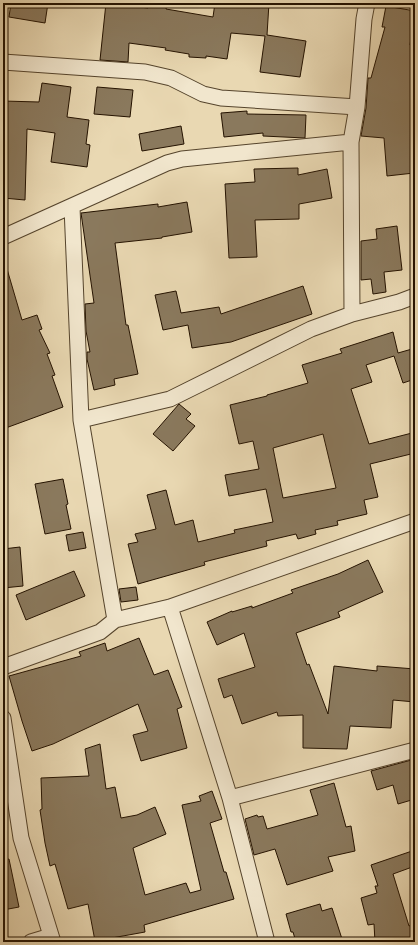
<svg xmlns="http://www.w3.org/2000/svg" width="418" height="945" viewBox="0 0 418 945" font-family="'IM FELL French Canon',serif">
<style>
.building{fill:#8a795d;stroke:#241200;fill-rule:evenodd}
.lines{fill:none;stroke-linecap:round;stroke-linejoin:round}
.minor-casing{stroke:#55442c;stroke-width:17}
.minor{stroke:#f1e6cd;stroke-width:15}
</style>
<rect width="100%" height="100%" fill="#e9d8b2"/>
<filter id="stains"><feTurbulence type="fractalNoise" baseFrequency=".005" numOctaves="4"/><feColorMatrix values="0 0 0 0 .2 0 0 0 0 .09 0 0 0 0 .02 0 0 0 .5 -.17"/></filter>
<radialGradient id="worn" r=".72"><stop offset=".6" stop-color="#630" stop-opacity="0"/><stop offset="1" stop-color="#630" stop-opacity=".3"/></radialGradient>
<path class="building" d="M 11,3 L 48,3 L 45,23 L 9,17 Z
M 106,3 L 148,8 L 149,3 L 167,3 L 166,9 L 213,17 L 215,3 L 269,3 L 267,35 L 306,41 L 300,77 L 260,72 L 265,36 L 231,33 L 227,59 L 206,56 L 206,58 L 189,57 L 189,54 L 165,50 L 166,48 L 129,43 L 128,62 L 100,60 Z
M 386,6 L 415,11 L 410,45 L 415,46 L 415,148 L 412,147 L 414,173 L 387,176 L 384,138 L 361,136 L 366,108 L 368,78 L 371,78 L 385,27 L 382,27 Z
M 42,83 L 71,87 L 67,117 L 89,120 L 86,144 L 90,145 L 87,167 L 51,162 L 55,133 L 27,129 L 25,200 L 3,198 L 3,101 L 39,102 Z
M 97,87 L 133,90 L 130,117 L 94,114 Z
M 247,111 L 247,114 L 306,115 L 305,138 L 263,136 L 263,133 L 224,137 L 221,113 Z
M 181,126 L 184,144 L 142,151 L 139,134 Z
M 298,168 L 298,175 L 327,169 L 332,198 L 299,204 L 299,219 L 255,220 L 257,257 L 229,258 L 225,184 L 255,182 L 254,169 Z
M 187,202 L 192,232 L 162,237 L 162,238 L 115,243 L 126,325 L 128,325 L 138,374 L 114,379 L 115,385 L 94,390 L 87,359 L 87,352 L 90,352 L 86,331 L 85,304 L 94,303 L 81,213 L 158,204 L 158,207 Z
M 397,226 L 402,270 L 384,272 L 386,292 L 373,294 L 371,279 L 361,280 L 361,241 L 377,239 L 376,229 Z
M 3,269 L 7,269 L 22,320 L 37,315 L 42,329 L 39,330 L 50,353 L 47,354 L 55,375 L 52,376 L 63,407 L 3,429 Z
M 303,286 L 312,314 L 231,342 L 192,348 L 188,325 L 163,330 L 155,295 L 176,291 L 181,313 L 219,307 L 221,314 Z
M 393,332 L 398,353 L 412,349 L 415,358 L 415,379 L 403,383 L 394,356 L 366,365 L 372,382 L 351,389 L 369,444 L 412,433 L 415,446 L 415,453 L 370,464 L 378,497 L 364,500 L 367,514 L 337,521 L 338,525 L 315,530 L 316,534 L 298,539 L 296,534 L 266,541 L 267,546 L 204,562 L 205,565 L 138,584 L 128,544 L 138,542 L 135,534 L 156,529 L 147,495 L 166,490 L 175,525 L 193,520 L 198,542 L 235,533 L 234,530 L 273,522 L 266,489 L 229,496 L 225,475 L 259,469 L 253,441 L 239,444 L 230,405 L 267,396 L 267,395 L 308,383 L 302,365 L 342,353 L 340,349 ZM 323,434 L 336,488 L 283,498 L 273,448 Z
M 179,404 L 191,414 L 186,419 L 195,426 L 173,451 L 153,434 Z
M 63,479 L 68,504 L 66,505 L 71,529 L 45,534 L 35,484 Z
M 83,532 L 86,548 L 69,551 L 66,535 Z
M 20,547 L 23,586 L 3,588 L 3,549 Z
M 368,560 L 383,592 L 338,612 L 340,617 L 296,633 L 307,665 L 309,664 L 328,714 L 334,666 L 377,671 L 377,666 L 415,669 L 415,702 L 393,700 L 391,728 L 350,726 L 347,749 L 303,748 L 303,715 L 278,716 L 277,712 L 242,724 L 232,695 L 224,698 L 218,679 L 255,667 L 244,633 L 217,645 L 207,622 L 232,611 L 232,612 L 252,606 L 252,608 L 293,593 L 291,590 L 338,574 Z
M 74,571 L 85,596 L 26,620 L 16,595 Z
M 136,587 L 138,600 L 121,602 L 119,589 Z
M 139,638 L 154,675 L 168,670 L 182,707 L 177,709 L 187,748 L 141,761 L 133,735 L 148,731 L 138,704 L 53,744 L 32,751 L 22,721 L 9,676 L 81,656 L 79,652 L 105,643 L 107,651 Z
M 100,744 L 106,789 L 115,787 L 121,818 L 137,815 L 155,807 L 166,834 L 133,848 L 145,895 L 186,883 L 190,893 L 201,890 L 182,805 L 201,801 L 199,796 L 212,791 L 222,819 L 210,823 L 224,872 L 226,872 L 234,899 L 144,925 L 145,932 L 95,941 L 88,904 L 68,909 L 55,864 L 50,866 L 45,843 L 40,810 L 42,809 L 41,778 L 89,776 L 85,749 Z
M 415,759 L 415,799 L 398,804 L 393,785 L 377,790 L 371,771 Z
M 334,783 L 346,827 L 351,826 L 355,851 L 328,857 L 333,871 L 287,885 L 275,849 L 254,855 L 245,819 L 257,815 L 258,817 L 263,816 L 267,829 L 318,815 L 310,790 Z
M 415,850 L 415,866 L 393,874 L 409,926 L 415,924 L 415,942 L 375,942 L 374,924 L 368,925 L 361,898 L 377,893 L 375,886 L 378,886 L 371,865 Z
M 9,859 L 19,907 L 3,910 L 3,860 Z
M 320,904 L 322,911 L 332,908 L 343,942 L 296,942 L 293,932 L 291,932 L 286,914 Z"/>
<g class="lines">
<g class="minor-casing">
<path id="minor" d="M 3,62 L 145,72 L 171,78 L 203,94 L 221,98 L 357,107
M 72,207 L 81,420 L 115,620
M 3,237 L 167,163 L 182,159 L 351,142
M 352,314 L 351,142 L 357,107 L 364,19 L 367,3
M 81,420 L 170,399 L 311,329 L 352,314 L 399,302 L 415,296
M 170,607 L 230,798 L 267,942
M 3,667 L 100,632 L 115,620 L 170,607 L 415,521
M 3,718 L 21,838 L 53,942
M 230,798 L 415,750
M 31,942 L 51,936"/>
</g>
<use href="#minor" class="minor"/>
</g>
<rect width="418" height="945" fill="none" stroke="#e9d8b2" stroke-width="16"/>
<rect x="4" y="4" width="410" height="937" fill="none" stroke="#241200" stroke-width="2"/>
<rect x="8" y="8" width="402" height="929" fill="none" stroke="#241200"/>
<rect width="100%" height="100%" filter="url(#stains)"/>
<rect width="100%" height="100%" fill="url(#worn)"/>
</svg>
